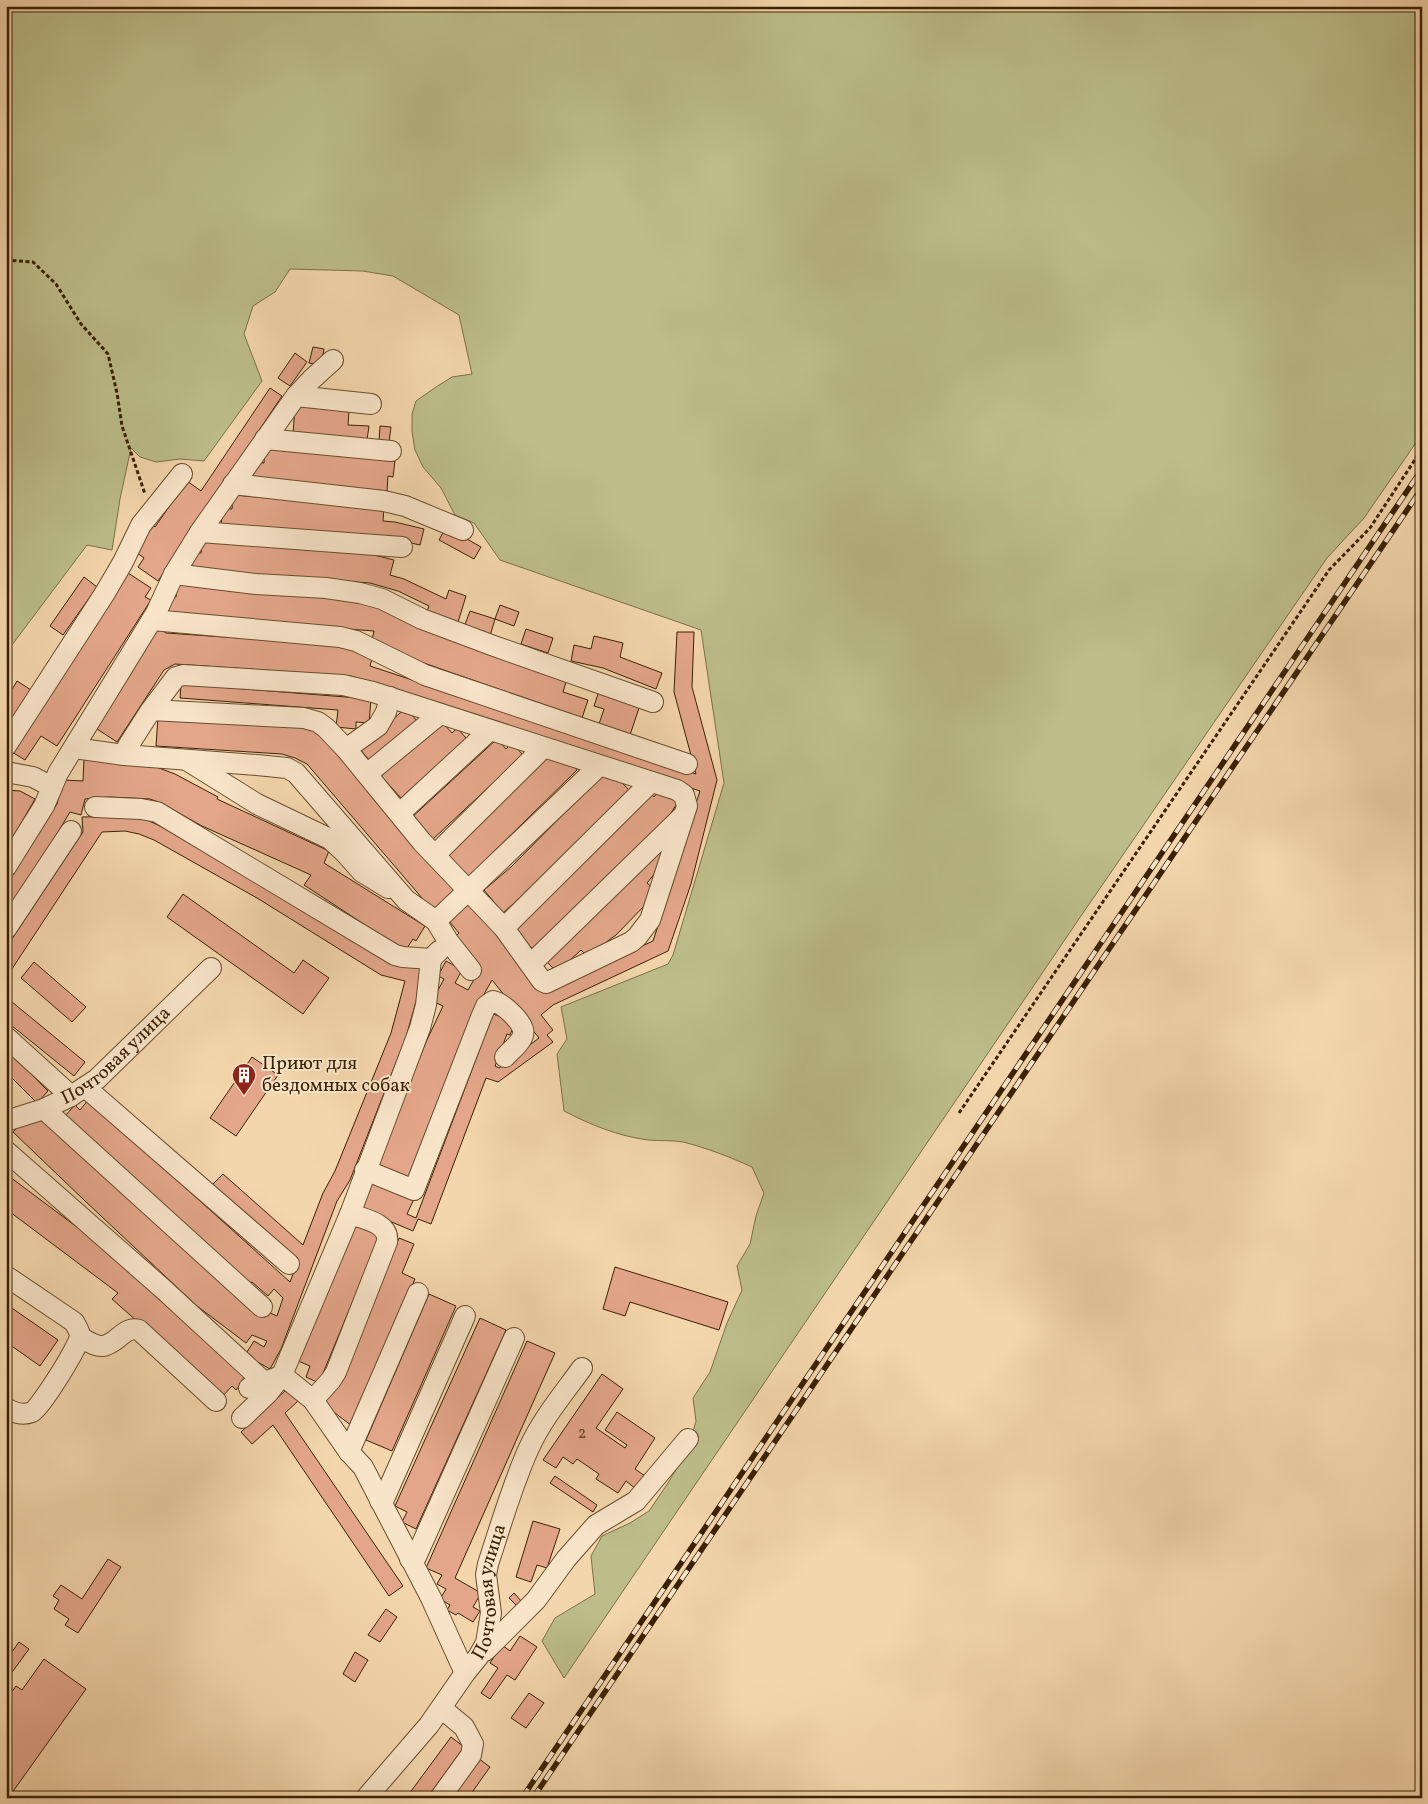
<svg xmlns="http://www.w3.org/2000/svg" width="1428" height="1804" viewBox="0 0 1428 1804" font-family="Vollkorn,serif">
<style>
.green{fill:#bcbd89;stroke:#7b6f46}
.building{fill:#e4a68a;stroke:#3a2103}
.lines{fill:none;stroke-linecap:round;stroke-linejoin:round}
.minor-casing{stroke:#684e2d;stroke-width:22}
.path{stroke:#3a2103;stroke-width:3;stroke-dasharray:4 2.5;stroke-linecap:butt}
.minor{stroke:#f8e4c9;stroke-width:20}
.rail-casing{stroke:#3a2103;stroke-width:5.5}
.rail{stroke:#f8e4c9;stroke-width:4;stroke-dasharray:11;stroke-linecap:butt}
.labels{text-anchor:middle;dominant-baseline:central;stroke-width:4;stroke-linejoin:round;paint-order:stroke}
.number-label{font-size:16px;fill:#644225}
.street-label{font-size:19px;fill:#3a2103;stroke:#f8e4c9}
.poi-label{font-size:19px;fill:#3a2103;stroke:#f8e4c9;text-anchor:start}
</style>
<rect width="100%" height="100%" fill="#f4d6ac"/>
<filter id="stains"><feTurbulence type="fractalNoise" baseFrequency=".004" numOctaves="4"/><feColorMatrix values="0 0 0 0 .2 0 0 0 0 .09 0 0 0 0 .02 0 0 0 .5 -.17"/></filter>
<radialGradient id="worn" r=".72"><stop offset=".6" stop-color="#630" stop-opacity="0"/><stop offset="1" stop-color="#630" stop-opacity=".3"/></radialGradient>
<path class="green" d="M 6,6 L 1422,6 L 1422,434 L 1364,518 L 1327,558 L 1083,913 L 564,1678 L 542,1641 L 555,1618 L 595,1594 L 591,1556 L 602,1536 L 630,1523 L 649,1511 L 666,1486 L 688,1450 L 696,1421 L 693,1398 L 710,1372 L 727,1323 L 742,1290 L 737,1266 L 750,1244 L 756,1216 L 764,1193 L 752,1167 C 730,1157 707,1148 683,1142 C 672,1140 660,1141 648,1140 C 618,1136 591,1125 564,1111 L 557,1054 L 567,1039 L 561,1007 L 668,964 L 673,955 L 724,783 L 701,630 L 500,560 L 474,523 L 455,515 L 441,488 L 423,467 L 415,450 L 412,432 L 412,414 L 416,401 L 436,387 L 452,377 L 472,374 L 459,315 L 393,276 L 363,271 L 290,269 L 275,292 L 253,306 L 244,334 L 262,381 L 204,461 L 180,459 L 156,462 L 140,457 L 131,448 L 120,499 L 112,550 L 87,545 L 6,653 Z"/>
<path class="building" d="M 313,347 L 324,349 L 321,365 L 309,363 Z
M 295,353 L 307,362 L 290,386 L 278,378 Z
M 270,388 L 282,396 L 158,581 L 138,567 L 144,558 L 133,550 L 152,524 L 155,527 L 187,481 L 201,491 Z
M 295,406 L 349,411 L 348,425 L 369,426 L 367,440 L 293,435 Z
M 380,426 L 391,427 L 389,442 L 379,441 Z
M 265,446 L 275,450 L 395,461 L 393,477 L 388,476 L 387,491 L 250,478 L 252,462 L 264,463 Z
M 233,495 L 384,507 L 383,521 L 395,522 L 424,529 L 420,545 L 393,539 L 221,525 L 223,508 L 232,509 Z
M 446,527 L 481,547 L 474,559 L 439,540 Z
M 203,539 L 366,553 L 394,560 L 390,575 L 404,579 L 446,599 L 449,590 L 466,596 L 458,622 L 427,611 L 429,606 L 398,591 L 370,583 L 261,575 L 187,567 L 195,553 L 201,553 Z
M 128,573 L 151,588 L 145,597 L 151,600 L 57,746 L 41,736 L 25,760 L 12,752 Z
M 84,577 L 97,587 L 63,635 L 50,626 Z
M 177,584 L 333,596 L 380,607 L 567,679 L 563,692 L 588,700 L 582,718 L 418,661 L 372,640 L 374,631 L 168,615 L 170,597 L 176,597 Z
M 500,605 L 519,612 L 514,626 L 495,619 Z
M 470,611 L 495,619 L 490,636 L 464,627 Z
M 158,627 L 166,633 L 356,646 L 373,655 L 370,666 L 696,774 L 674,692 L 677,632 L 694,632 L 692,687 L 717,780 L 691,884 L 668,951 L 553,1005 L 541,1015 L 553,1030 L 547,1035 L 553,1042 L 498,1082 L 486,1078 L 431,1224 L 418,1219 L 413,1231 L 356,1207 L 368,1180 L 414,1199 L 407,1214 L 416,1218 L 493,1014 L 515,1022 L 510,1035 L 507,1034 L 495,1066 L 499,1068 L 539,1038 L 492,980 L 469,1021 L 408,1178 L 377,1166 L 426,1042 L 443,1006 L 432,1001 L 444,979 L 438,976 L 446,961 L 462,970 L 455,983 L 468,990 L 481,967 L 456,936 L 459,933 L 449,921 L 470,903 L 543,992 L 653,941 L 673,881 L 671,880 L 700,791 L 351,676 L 175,664 L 164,670 L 117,742 L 94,727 Z
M 526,629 L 553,638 L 548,653 L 521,644 Z
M 594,636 L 623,643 L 620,657 L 662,673 L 656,689 L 603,668 L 571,661 L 574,645 L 591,649 Z
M 17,681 L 31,690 L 6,731 L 6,700 Z
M 181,684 L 371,699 L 369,723 L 356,722 L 356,729 L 336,727 L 338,710 L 180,698 Z
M 599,691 L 640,705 L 630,735 L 599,724 L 604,709 L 594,706 Z
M 406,708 L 417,721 L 370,761 L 359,748 Z
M 158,717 L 300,726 L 322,733 L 458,892 L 434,912 L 307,764 L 295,758 L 282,754 L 156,746 Z
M 442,722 L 452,733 L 457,728 L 467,739 L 401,798 L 381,776 Z
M 497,739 L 506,749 L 512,743 L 523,755 L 432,840 L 410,819 Z
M 553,752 L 567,760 L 577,770 L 468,877 L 447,856 Z
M 84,758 L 102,759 L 102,762 L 151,765 L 175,774 L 218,797 L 217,799 L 329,851 L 324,863 L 425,926 L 416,941 L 413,939 L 405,951 L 304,885 L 311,875 L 202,826 L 161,803 L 150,799 L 110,797 L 85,799 L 81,815 L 70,812 L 23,890 L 6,915 L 6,886 L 57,804 L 63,780 L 83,781 Z
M 604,773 L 617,778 L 629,790 L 532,887 L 503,913 L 484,890 L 511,867 Z
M 660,789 L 678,802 L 671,813 L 673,815 L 536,952 L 513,929 L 650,792 L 654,797 Z
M 6,790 L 20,791 L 35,799 L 6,849 L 6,815 L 8,811 L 6,810 Z
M 128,816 L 145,819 L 160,826 L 265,884 L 426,966 L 406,1037 L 350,1180 L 337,1201 L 281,1349 L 270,1369 L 245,1355 L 254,1341 L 264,1347 L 267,1341 L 252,1335 L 246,1343 L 197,1306 L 84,1200 L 13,1132 L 19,1126 L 44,1119 L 218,1281 L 264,1316 L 266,1311 L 277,1316 L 283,1298 L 274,1289 L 268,1296 L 252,1282 L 250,1283 L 63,1118 L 75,1105 L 80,1110 L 88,1100 L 290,1282 L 298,1261 L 212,1185 L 223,1174 L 303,1245 L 323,1193 L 335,1171 L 391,1033 L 405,981 L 381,975 L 257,898 L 154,840 L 139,834 L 125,831 L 102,832 L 6,978 L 6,948 L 83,832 L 82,817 Z
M 664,840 L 665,861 L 647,883 L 654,889 L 651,899 L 616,935 L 587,956 L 581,950 L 557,972 L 546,961 Z
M 183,894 L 294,973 L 303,960 L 329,978 L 303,1014 L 167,917 Z
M 34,962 L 86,1007 L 72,1022 L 21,978 Z
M 6,997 L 85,1062 L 74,1076 L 6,1021 Z
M 6,1049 L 48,1091 L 37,1103 L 6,1072 Z
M 252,1057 L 278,1075 L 236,1136 L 210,1118 Z
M 6,1174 L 133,1269 L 130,1273 L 246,1378 L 236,1390 L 232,1386 L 222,1397 L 112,1299 L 118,1293 L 6,1209 Z
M 353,1224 L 380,1235 L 319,1383 L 306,1377 L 310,1366 L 298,1361 Z
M 399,1238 L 414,1244 L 402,1273 L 415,1279 L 352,1426 L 322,1403 L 342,1377 Z
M 615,1267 L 728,1302 L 719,1330 L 630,1302 L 625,1316 L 603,1309 Z
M 429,1294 L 456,1306 L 392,1451 L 366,1440 Z
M 6,1304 L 58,1340 L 40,1366 L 6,1342 Z
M 480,1318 L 506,1330 L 416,1529 L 402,1522 L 407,1512 L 395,1506 Z
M 527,1341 L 555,1353 L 455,1578 L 481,1593 L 473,1607 L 480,1611 L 473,1622 L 458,1613 L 456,1615 L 447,1610 L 450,1605 L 440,1599 L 446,1589 L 437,1584 L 442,1575 L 426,1568 Z
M 602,1374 L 623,1389 L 596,1428 L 625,1448 L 627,1445 L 605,1430 L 617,1412 L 655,1438 L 635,1469 L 645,1476 L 636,1489 L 626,1481 L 618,1493 L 596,1479 L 599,1474 L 577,1459 L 573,1464 L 563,1457 L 556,1468 L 543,1460 Z
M 287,1389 L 298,1401 L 285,1413 L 403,1586 L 389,1596 L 273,1425 L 252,1444 L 241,1432 Z
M 555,1476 L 597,1505 L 593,1512 L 550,1483 Z
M 533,1521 L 560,1529 L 547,1568 L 537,1565 L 531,1582 L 516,1577 Z
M 108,1559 L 121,1567 L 78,1633 L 65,1625 L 69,1619 L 54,1609 L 59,1600 L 53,1596 L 61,1585 L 82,1599 Z
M 514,1593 L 522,1602 L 517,1606 L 509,1598 Z
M 386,1609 L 397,1617 L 380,1642 L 368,1635 Z
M 520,1636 L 537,1647 L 515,1680 L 507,1675 L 490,1699 L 481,1693 L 498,1668 L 490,1663 L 502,1645 L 510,1651 Z
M 19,1642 L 29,1649 L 10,1675 L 6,1672 L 6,1660 Z
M 355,1652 L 368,1660 L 355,1682 L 343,1674 Z
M 44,1659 L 86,1689 L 9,1797 L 6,1795 L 6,1700 L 16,1686 L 22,1690 Z
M 529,1693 L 544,1703 L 526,1728 L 511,1718 Z
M 451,1737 L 464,1747 L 427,1798 L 406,1798 Z
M 478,1758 L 490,1767 L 468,1798 L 448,1798 Z"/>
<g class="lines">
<g class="minor-casing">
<g id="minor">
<path d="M 296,396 L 371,404"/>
<path d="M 265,439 L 391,451"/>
<path d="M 233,484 L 384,501 L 405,506 L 463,530"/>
<path d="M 200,532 L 402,547"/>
<path d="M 174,574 L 256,584 L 326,588 L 360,593 L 382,599 L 422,619 L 494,646 L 653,702"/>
<path d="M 152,620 L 340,637 L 356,641 L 425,675 L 687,764"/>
<path d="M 6,746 L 105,593 L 123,562 L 141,525 L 182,474"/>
<path d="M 74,748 L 124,755 L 128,746 L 151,710 L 176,677 L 183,675 L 343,685 L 373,692 L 677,790 L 684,795 L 687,806 L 650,920 L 637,937 L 631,942 L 546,983 L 542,981 L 504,928 L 422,842 L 346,749 L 326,728 L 318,722 L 304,718 L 151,710"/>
<path d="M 346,749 L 378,726 L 386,712 L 390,697"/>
<path d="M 124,755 L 257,765 L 287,768 L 296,773 L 406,900 L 436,921 L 448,941 L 471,970"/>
<path d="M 188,761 L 257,804 L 330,839 L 345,853 L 362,872 L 388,888"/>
<path d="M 6,772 L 33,777 L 52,787"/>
<path d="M 367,774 L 440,714"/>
<path d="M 95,807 L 141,809 L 157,812 L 395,955 L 403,957 L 431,959 L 439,951"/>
<path d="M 400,813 L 490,730"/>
<path d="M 435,855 L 543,748"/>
<path d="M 6,867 L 44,806 L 58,773 L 156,613 L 174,574 L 200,532 L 296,396 L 311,380 L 333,360"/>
<path d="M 436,921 L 599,766"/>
<path d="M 504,928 L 651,782"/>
<path d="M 6,929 L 71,831"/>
<path d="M 531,964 L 682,817"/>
<path d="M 6,1037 L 71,1096"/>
<path d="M 85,1087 L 289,1264"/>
<path d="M 44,1109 L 262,1307"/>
<path id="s1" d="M 6,1121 L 44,1109 L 71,1096 L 97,1079 L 211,968"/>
<path d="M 6,1151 L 162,1288 L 263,1381"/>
<path d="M 365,1170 L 414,1190 L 482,1015 L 486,1006 L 493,1001 C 503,1003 527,1025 523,1035 C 521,1043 510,1051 505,1057"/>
<path d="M 6,1276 L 74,1322 C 76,1326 80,1331 80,1336 C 79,1346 41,1407 32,1412 C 22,1416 14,1413 6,1408"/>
<path d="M 80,1337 C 86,1340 95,1347 103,1346 C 117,1344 125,1325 139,1330 L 216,1401"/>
<path d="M 249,1388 C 260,1382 271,1381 282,1375 L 350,1214 L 420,1028 L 426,1005 L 431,959"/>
<path d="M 313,1400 L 331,1380 L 336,1372 L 387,1242 C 390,1223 364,1219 350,1214"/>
<path d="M 242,1418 L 268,1393 L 282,1375 L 313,1400 L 349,1452 L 363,1467 L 431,1598 L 465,1673"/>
<path d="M 349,1452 L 418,1293"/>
<path d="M 380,1501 L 384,1499 L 465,1316"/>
<path d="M 410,1559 L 416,1557 L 514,1338"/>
<path d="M 485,1651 L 536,1600 L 566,1559 L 596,1525 L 636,1501 L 688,1439"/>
<path id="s2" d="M 366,1798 L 429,1725 L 465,1673 L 478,1657 L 486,1643 L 491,1613 L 486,1575 L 488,1564 C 501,1525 512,1485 529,1448 C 542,1419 564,1393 582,1368"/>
<path d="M 440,1798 L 471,1755 L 473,1744 L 464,1727 L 441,1708"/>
</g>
</g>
<path class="path" d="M 6,260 L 33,262 L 56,284 L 81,324 L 108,354 L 117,393 L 122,426 L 145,494
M 959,1113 L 1329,570 L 1370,528 L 1422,449"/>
<use href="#minor" class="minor"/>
<g class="rail-casing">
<path id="rail" d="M 522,1798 L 1422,469
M 533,1798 L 1422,488"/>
</g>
<use href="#rail" class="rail"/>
</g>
<defs>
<g id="building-pin" transform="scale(1.25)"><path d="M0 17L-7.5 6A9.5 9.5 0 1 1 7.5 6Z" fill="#8f2418" stroke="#f8e4c9"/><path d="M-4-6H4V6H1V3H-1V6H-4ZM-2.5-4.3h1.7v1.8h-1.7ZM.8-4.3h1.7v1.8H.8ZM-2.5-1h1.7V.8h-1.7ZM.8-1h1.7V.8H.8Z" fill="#fff"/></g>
</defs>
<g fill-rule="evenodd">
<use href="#building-pin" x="244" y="1075"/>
</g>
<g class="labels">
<g class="number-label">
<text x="582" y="1434">2</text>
</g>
<g class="street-label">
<text stroke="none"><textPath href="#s1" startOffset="130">Почтовая улица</textPath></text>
<text stroke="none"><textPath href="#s2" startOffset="248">Почтовая улица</textPath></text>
</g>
<g class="poi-label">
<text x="262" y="1064">Приют для<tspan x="262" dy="22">бездомных собак</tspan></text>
</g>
</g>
<rect width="1428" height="1804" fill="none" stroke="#f4d6ac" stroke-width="25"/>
<rect x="8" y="8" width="1413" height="1789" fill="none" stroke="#3a2103" stroke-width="2.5"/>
<rect x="12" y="12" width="1403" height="1779" fill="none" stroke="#3a2103"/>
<rect width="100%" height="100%" filter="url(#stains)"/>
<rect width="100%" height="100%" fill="url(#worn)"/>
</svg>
